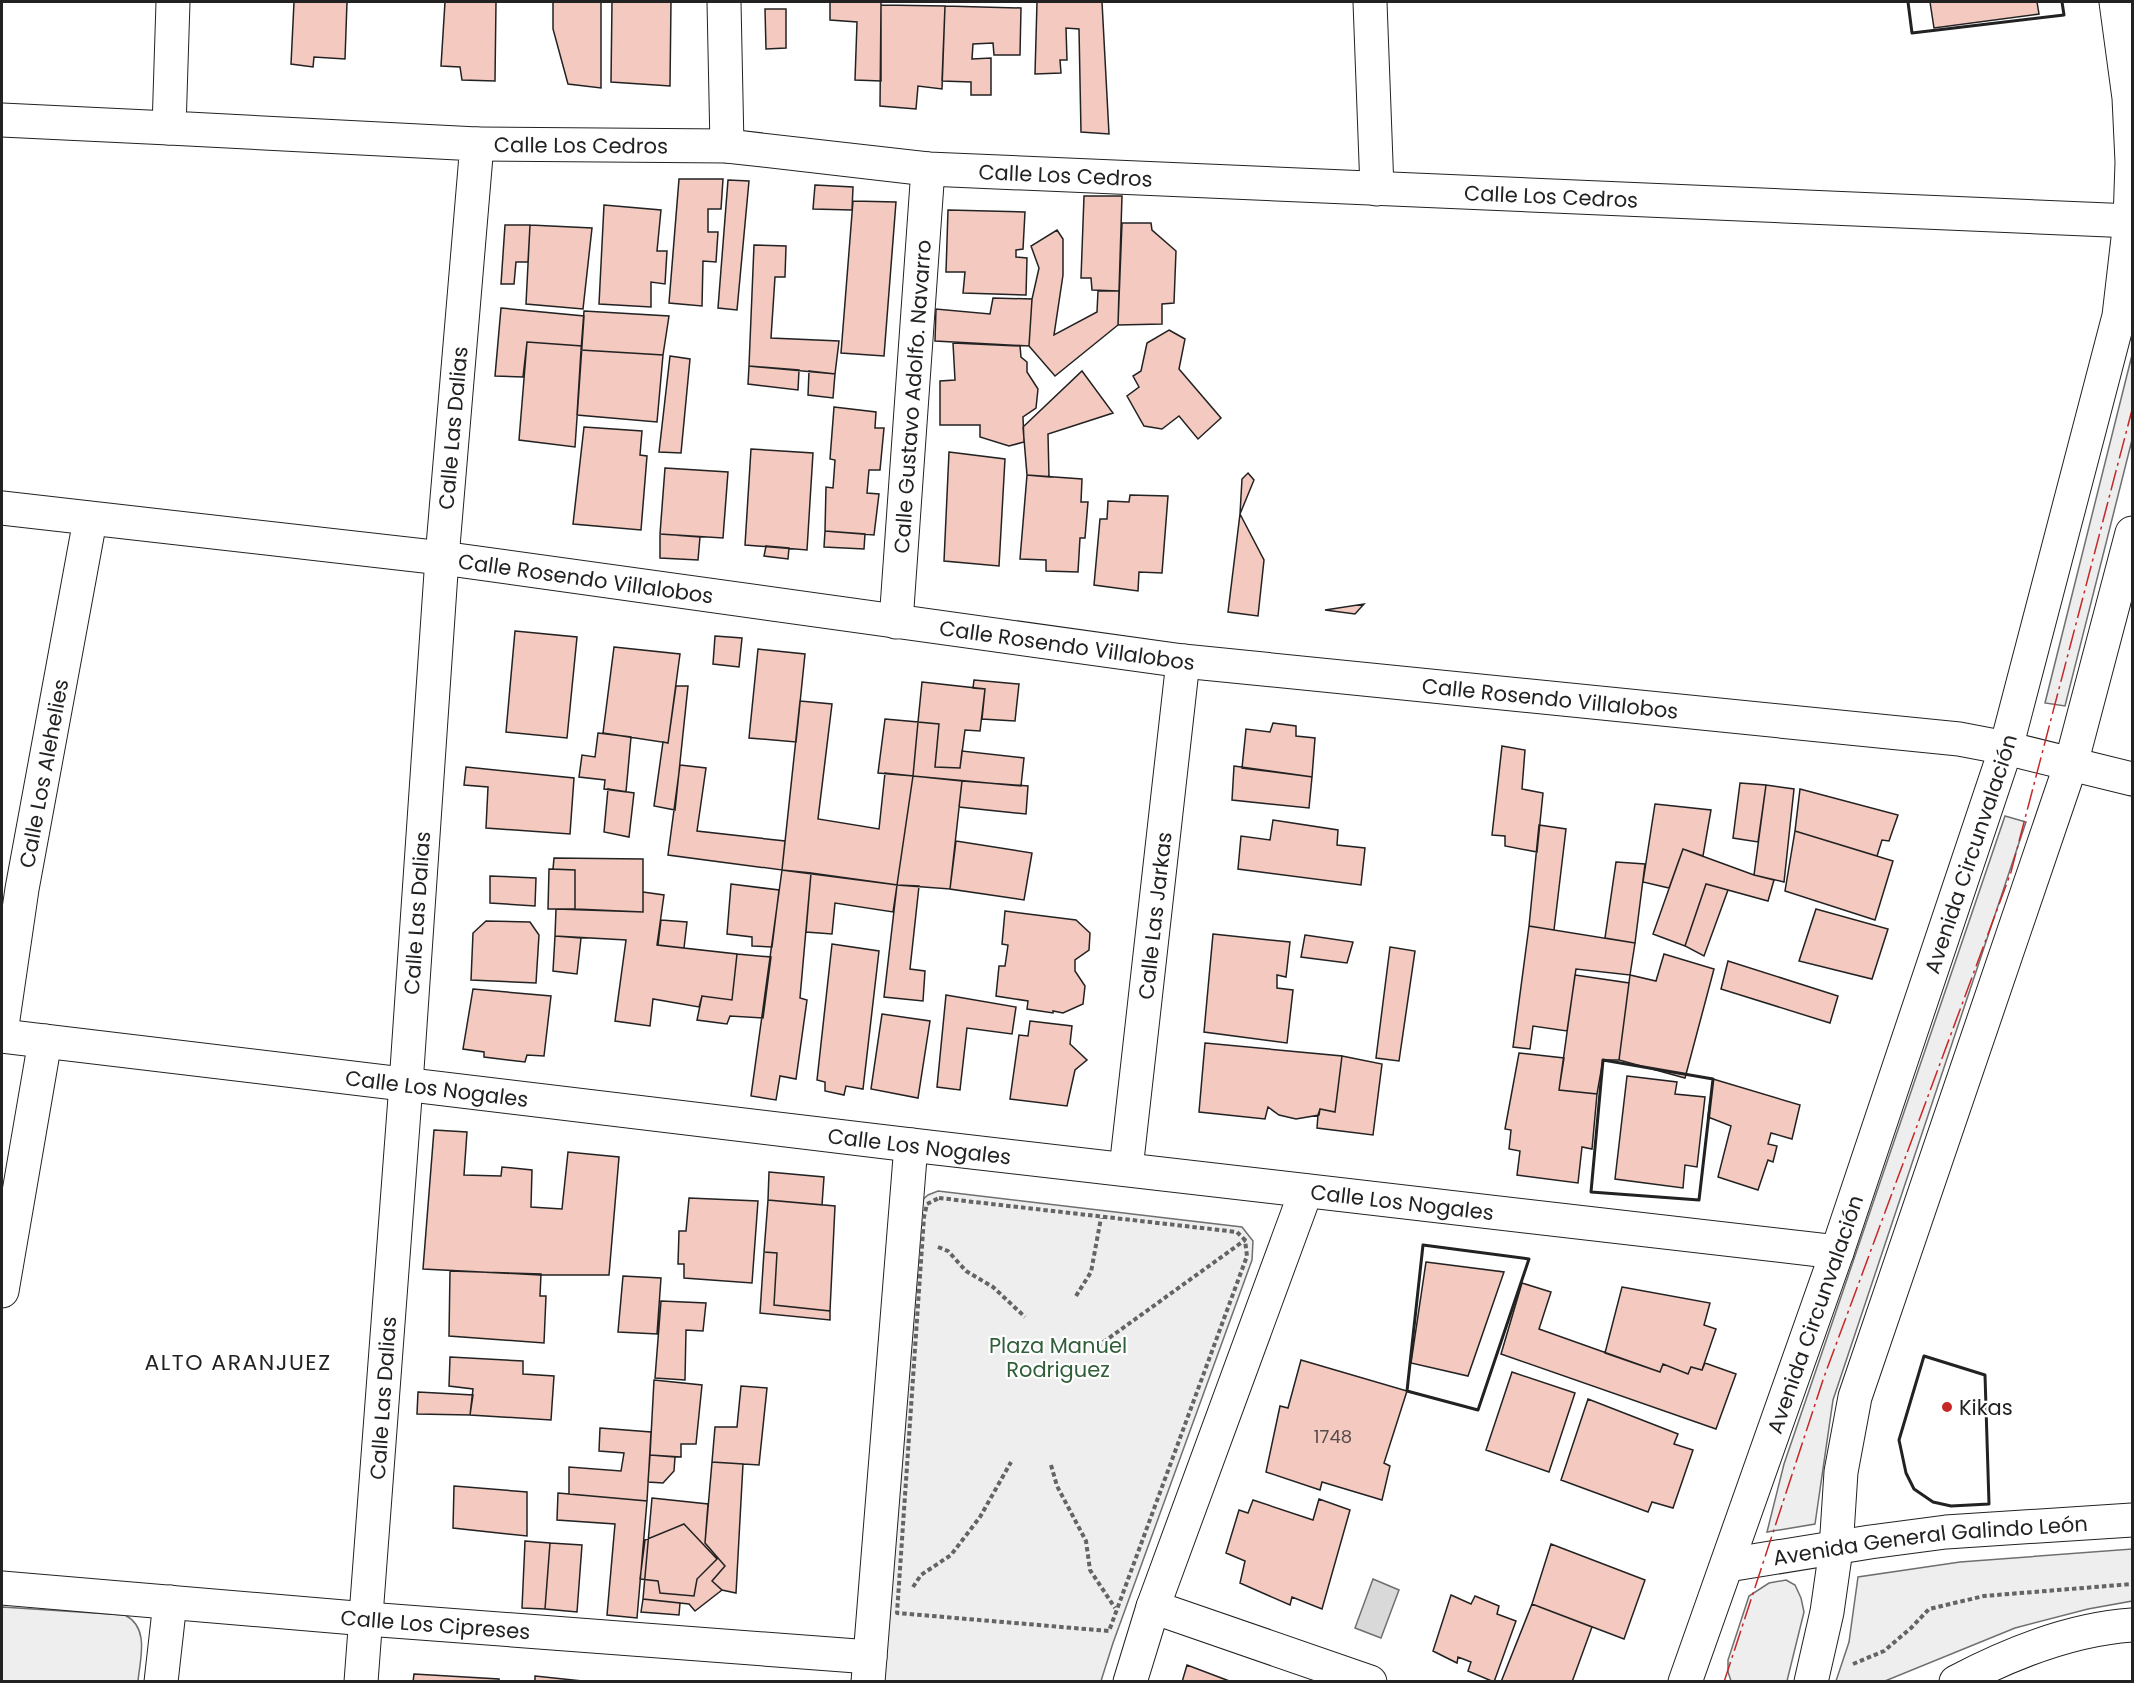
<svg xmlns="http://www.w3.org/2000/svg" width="2134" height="1683" viewBox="0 0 2134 1683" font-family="Poppins,sans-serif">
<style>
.green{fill:#eee;stroke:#6f6f6f;stroke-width:1.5}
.water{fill:#d9d9d9;stroke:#6f6f6f;stroke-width:1.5}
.building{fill:#f3c9c0;stroke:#222;stroke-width:1.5}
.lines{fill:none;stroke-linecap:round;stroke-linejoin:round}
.street-casing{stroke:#222;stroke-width:35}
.secondary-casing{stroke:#222;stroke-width:35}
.highway-casing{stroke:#222;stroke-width:35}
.path{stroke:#646464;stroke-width:4;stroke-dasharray:4.5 3;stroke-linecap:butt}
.street{stroke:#fff;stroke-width:33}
.secondary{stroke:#fff;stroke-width:33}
.highway{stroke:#fff;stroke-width:33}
.wall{stroke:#222;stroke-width:3}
.power{stroke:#c62828;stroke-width:1.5;stroke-dasharray:21 4.5 3 4.5;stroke-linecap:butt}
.poi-dot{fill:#c62828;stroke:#fff;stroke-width:2}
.labels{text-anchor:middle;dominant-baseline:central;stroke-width:4.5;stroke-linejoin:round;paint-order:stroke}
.number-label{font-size:18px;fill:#564c4a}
.street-label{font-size:21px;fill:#222;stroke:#fff}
.park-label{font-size:21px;fill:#2f5e38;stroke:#fff}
.poi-label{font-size:21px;fill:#222;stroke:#fff;text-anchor:start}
.neighbourhood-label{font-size:22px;letter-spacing:1.5px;fill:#222;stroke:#fff}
</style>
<rect width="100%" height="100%" fill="#fff"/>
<path class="green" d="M 2132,355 L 2132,440 L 2065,706 L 2045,703 Z
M 2005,816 L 2026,822 L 1833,1400 L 1815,1524 L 1767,1532 L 1784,1464 Z
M 938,1191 L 1242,1227 L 1253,1241 L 1252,1260 L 1113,1643 L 1101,1681 L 883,1682 L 920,1202 L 928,1195 Z
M 2132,1549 L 2132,1601 L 2088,1609 L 2015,1628 L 1885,1681 L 1836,1681 L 1849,1642 L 1858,1577 L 1960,1562 Z
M 1786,1580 L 1795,1585 L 1801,1598 L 1804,1612 L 1787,1681 L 1731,1681 L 1728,1672 L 1728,1660 L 1749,1596 L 1769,1583 Z
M 2,1607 L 125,1615 C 150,1628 140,1659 138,1681 L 2,1681 Z"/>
<path class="water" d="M 1373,1579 L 1399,1590 L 1381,1638 L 1355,1628 Z"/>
<path class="building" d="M 294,2 L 347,2 L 345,59 L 314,57 L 313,67 L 291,64 Z
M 445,2 L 496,2 L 495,81 L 462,80 L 460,67 L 441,66 Z
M 553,2 L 601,2 L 601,88 L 568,84 L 553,29 Z
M 612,2 L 671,2 L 670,86 L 611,82 Z
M 830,2 L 881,2 L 881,81 L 855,80 L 857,22 L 830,20 Z
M 1037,2 L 1102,2 L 1109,134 L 1081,132 L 1079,29 L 1066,28 L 1067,60 L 1060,60 L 1061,73 L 1035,74 Z
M 1930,2 L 2037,2 L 2039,14 L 1934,28 Z
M 881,5 L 945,6 L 942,89 L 918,86 L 916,109 L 880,106 Z
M 945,6 L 1021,8 L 1020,55 L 994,55 L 993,43 L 973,44 L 972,59 L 991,58 L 991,95 L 971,95 L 971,82 L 942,81 Z
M 765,9 L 786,9 L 786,48 L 766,49 Z
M 679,179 L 723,179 L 721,209 L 708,209 L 708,232 L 718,232 L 716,262 L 703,261 L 702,306 L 669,303 Z
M 728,180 L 749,181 L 737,310 L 718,308 Z
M 815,185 L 853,187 L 852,210 L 813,209 Z
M 1084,196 L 1122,196 L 1119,291 L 1092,290 L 1091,278 L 1081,278 Z
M 853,201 L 896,202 L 884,356 L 841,353 Z
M 604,205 L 661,210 L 657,251 L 667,251 L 665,284 L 651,282 L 651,307 L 599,304 Z
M 948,210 L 1025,212 L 1023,249 L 1016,250 L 1016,257 L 1027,258 L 1026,295 L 963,293 L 965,272 L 946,272 Z
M 1122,223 L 1151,223 L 1152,230 L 1176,251 L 1174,303 L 1162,304 L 1162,324 L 1118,325 Z
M 505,225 L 530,225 L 528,262 L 516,262 L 514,284 L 501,284 Z
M 530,225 L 592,228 L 583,309 L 526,304 Z
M 1057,230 L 1063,239 L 1063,275 L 1054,335 L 1097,312 L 1098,291 L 1119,291 L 1118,325 L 1055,376 L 1029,346 L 1032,299 L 1039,268 L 1031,246 Z
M 754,245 L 786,246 L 785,277 L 775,277 L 771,338 L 839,341 L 835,374 L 749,366 Z
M 993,298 L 1032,299 L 1029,346 L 935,341 L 936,309 L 990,314 Z
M 501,308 L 584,316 L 582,346 L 527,342 L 523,377 L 495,376 Z
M 584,311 L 669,316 L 663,355 L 581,350 Z
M 1169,330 L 1185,339 L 1179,369 L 1221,418 L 1198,439 L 1179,416 L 1162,429 L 1144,426 L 1127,396 L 1139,387 L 1133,376 L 1141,371 L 1147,343 Z
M 527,342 L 582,346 L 575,447 L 519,440 Z
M 953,343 L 1020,346 L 1021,357 L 1027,362 L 1027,372 L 1038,389 L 1036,408 L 1023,417 L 1024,442 L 1009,446 L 980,437 L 980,425 L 940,425 L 940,381 L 955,380 Z
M 581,350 L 663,355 L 657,422 L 577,415 Z
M 670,356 L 690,359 L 681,453 L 659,452 Z
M 749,366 L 799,370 L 798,390 L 748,384 Z
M 809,371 L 835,374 L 833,398 L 808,395 Z
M 1082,371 L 1113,413 L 1048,434 L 1049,477 L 1027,475 L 1023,427 Z
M 834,407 L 876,412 L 875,428 L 884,428 L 880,470 L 869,470 L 867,493 L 879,494 L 874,535 L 825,531 L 826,487 L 833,488 L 835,460 L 830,459 Z
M 584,427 L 642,431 L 640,455 L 647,456 L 641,530 L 573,524 Z
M 751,449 L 813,453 L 807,550 L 745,545 Z
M 949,452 L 1005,459 L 999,566 L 944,561 Z
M 665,468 L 728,472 L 723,538 L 660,534 Z
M 1248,473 L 1254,480 L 1240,514 L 1242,479 Z
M 1027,475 L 1082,479 L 1081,502 L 1088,502 L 1085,538 L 1080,538 L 1078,572 L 1046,571 L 1046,560 L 1020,559 Z
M 1130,495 L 1168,496 L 1162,573 L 1139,572 L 1138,591 L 1094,585 L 1100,519 L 1107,519 L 1108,501 L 1129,502 Z
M 1240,514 L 1264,560 L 1258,616 L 1228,612 Z
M 825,531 L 865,534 L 864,549 L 824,547 Z
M 660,534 L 700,537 L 698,560 L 660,558 Z
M 766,546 L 789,548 L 788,559 L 764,556 Z
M 1364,604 L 1355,614 L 1325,610 Z
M 515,631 L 577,637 L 567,738 L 506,732 Z
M 715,636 L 742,638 L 739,667 L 713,664 Z
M 614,647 L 680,654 L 668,743 L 603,733 Z
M 758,649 L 805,654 L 796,742 L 749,738 Z
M 974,680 L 1019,684 L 1015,721 L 982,719 L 985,689 L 973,688 Z
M 922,682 L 985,689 L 980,731 L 965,730 L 960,768 L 935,767 L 939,724 L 918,722 Z
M 676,686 L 688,686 L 675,810 L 654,806 L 663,742 L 668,743 Z
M 800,701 L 832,704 L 818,819 L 879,829 L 885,773 L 913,776 L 897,885 L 782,870 Z
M 885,719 L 918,722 L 913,776 L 878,773 Z
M 918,722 L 939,724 L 935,767 L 960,768 L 962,751 L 1024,758 L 1021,786 L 913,776 Z
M 1273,723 L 1296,726 L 1296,736 L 1315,738 L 1312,777 L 1242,768 L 1246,729 L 1270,732 Z
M 598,733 L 631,737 L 626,792 L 604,789 L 605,780 L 579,777 L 582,755 L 595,757 Z
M 1502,746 L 1525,750 L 1522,789 L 1543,793 L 1537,852 L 1505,846 L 1505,836 L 1492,835 Z
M 680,765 L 706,768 L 697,831 L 785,841 L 782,870 L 668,855 Z
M 1234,766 L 1312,777 L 1309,808 L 1232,800 Z
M 466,767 L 574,778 L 570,834 L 486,828 L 488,787 L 464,785 Z
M 913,776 L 962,781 L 950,889 L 897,885 Z
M 962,781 L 1028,786 L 1026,814 L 959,807 Z
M 1740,783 L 1766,785 L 1758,842 L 1733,838 Z
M 1766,785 L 1794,789 L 1784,882 L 1754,875 Z
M 608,789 L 634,793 L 629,837 L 604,832 Z
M 1800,789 L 1898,815 L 1889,841 L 1882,840 L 1877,856 L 1795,831 Z
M 1655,804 L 1711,810 L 1703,856 L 1683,849 L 1669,888 L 1643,882 Z
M 1273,820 L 1338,830 L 1337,845 L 1365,848 L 1361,885 L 1238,869 L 1241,836 L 1270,840 Z
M 1539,825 L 1566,829 L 1554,930 L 1529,926 Z
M 1795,831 L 1893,861 L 1875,920 L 1785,891 Z
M 956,841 L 1032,853 L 1024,900 L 950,889 Z
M 1683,849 L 1754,875 L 1774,880 L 1768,901 L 1706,884 L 1685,946 L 1653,934 Z
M 554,858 L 643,859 L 643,912 L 575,909 L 575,870 L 553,869 Z
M 1616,862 L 1645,864 L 1635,943 L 1605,938 Z
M 549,869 L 575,870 L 575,909 L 548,909 Z
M 782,870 L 811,873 L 800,998 L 807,1000 L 796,1079 L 780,1076 L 776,1100 L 751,1096 Z
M 811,873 L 897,885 L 893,912 L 835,903 L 832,934 L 806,932 Z
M 490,876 L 536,878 L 535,906 L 490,903 Z
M 731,884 L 779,890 L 772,947 L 752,946 L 752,937 L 727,934 Z
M 1706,884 L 1728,890 L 1704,956 L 1685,946 Z
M 897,885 L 919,886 L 910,969 L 925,971 L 923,1001 L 884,997 Z
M 643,892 L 664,895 L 657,945 L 737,954 L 732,1000 L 702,996 L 699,1007 L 653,999 L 650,1026 L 615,1021 L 626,940 L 555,936 L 556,909 L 643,912 Z
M 1816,909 L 1888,929 L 1872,979 L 1799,961 Z
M 1005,911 L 1076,920 L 1090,933 L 1089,950 L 1075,960 L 1075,971 L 1085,986 L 1083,1004 L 1063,1013 L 1053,1011 L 1053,1013 L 1027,1009 L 1028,1001 L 996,996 L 999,966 L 1005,966 L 1008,945 L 1002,944 Z
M 661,920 L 687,922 L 684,948 L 658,945 Z
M 486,921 L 530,922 L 539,935 L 536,983 L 471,980 L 473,933 Z
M 1529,926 L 1635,943 L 1630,975 L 1576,969 L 1567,1031 L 1533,1026 L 1530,1049 L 1513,1047 Z
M 1213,934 L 1290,942 L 1286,977 L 1277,975 L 1277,988 L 1293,990 L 1287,1043 L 1204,1032 Z
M 1305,935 L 1353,942 L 1347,963 L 1301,957 Z
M 555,936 L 581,938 L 577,974 L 553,971 Z
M 832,944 L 879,951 L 863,1089 L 846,1086 L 844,1095 L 825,1091 L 825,1082 L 817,1080 Z
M 1390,947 L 1415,951 L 1399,1061 L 1376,1058 Z
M 737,954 L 771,957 L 763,1018 L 730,1016 L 727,1024 L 697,1020 L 702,996 L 732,1000 Z
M 1664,954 L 1714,969 L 1685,1078 L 1619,1060 L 1630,975 L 1656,981 Z
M 1728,961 L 1838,996 L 1830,1023 L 1721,989 Z
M 1575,975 L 1629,983 L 1619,1060 L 1603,1060 L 1597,1094 L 1559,1090 Z
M 473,989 L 551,996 L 544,1056 L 527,1055 L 525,1062 L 484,1057 L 484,1052 L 463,1049 Z
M 946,995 L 1016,1007 L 1012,1034 L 967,1028 L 960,1090 L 937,1087 Z
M 882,1014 L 930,1021 L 918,1098 L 871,1089 Z
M 1030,1021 L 1072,1026 L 1070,1044 L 1087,1060 L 1075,1070 L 1067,1106 L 1010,1099 L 1019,1035 L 1028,1036 Z
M 1205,1043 L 1342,1056 L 1335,1112 L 1320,1109 L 1319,1115 L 1296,1119 L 1279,1115 L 1268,1107 L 1265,1119 L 1199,1112 Z
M 1519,1053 L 1564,1058 L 1559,1090 L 1597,1094 L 1592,1149 L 1582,1147 L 1578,1183 L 1517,1175 L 1520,1151 L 1509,1149 L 1511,1130 L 1505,1129 Z
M 1342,1056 L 1382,1064 L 1373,1135 L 1317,1128 L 1318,1115 L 1320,1109 L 1335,1112 Z
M 1627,1076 L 1677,1082 L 1675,1094 L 1705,1097 L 1697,1167 L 1685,1165 L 1683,1188 L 1615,1179 Z
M 1713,1079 L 1800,1105 L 1792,1139 L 1771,1133 L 1768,1144 L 1777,1146 L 1773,1162 L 1768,1160 L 1758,1190 L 1718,1177 L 1731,1126 L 1708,1117 Z
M 434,1130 L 467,1132 L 464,1175 L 501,1176 L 502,1167 L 532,1170 L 531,1207 L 562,1209 L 568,1152 L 619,1157 L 609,1275 L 540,1275 L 423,1269 Z
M 769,1172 L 824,1177 L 822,1205 L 768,1200 Z
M 689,1198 L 758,1201 L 752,1283 L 684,1278 L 684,1264 L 678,1264 L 679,1231 L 686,1231 Z
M 768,1200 L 835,1206 L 830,1311 L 774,1305 L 777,1253 L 764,1252 Z
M 764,1252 L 777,1253 L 774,1305 L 830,1311 L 830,1320 L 760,1313 Z
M 1426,1262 L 1504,1272 L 1468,1376 L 1411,1363 Z
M 450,1271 L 541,1274 L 540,1296 L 546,1296 L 544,1343 L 449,1336 Z
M 623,1276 L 661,1278 L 657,1334 L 618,1332 Z
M 1522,1283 L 1551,1292 L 1539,1329 L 1660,1372 L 1663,1364 L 1688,1374 L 1691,1367 L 1702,1370 L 1705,1363 L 1736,1374 L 1716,1429 L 1501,1354 Z
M 1622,1287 L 1710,1303 L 1704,1325 L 1716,1329 L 1702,1370 L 1691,1367 L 1688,1374 L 1663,1364 L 1660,1372 L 1605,1353 Z
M 661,1301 L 706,1303 L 703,1331 L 686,1330 L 685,1380 L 655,1378 Z
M 450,1357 L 523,1361 L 523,1374 L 554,1376 L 551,1420 L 470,1415 L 473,1389 L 449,1386 Z
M 1301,1360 L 1407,1391 L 1384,1463 L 1390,1466 L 1382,1500 L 1322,1482 L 1320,1490 L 1266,1472 L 1280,1406 L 1288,1408 Z
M 1512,1372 L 1575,1393 L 1549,1472 L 1486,1450 Z
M 654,1380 L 702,1385 L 696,1444 L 681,1444 L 681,1457 L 650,1455 Z
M 741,1386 L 767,1388 L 759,1465 L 712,1462 L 715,1427 L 737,1427 Z
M 418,1392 L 473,1395 L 470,1415 L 417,1414 Z
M 1588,1399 L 1678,1434 L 1674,1444 L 1693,1450 L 1673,1508 L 1652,1502 L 1648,1512 L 1561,1480 Z
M 600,1428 L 651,1432 L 647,1501 L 569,1494 L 569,1467 L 621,1471 L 624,1453 L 599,1451 Z
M 650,1455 L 675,1457 L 674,1471 L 663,1483 L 648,1482 Z
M 712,1462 L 743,1464 L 736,1593 L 722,1590 L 712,1581 L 725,1566 L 705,1543 Z
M 454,1486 L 527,1492 L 527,1536 L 453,1528 Z
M 558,1493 L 647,1501 L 637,1618 L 607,1615 L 615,1524 L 557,1520 Z
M 652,1498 L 708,1504 L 705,1543 L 725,1566 L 712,1581 L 722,1590 L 695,1611 L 689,1604 L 643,1599 Z
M 1319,1499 L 1350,1510 L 1322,1609 L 1292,1597 L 1290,1605 L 1240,1583 L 1245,1561 L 1226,1553 L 1239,1510 L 1248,1513 L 1253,1500 L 1313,1520 Z
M 684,1524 L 717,1559 L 697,1579 L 694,1596 L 660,1593 L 658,1581 L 640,1579 L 645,1540 Z
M 525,1541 L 550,1543 L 545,1609 L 522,1608 Z
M 550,1543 L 582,1545 L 577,1612 L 545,1609 Z
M 1551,1544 L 1645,1580 L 1624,1639 L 1532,1604 Z
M 1451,1595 L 1471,1604 L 1475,1596 L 1499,1606 L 1497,1614 L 1516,1621 L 1494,1682 L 1468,1671 L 1471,1662 L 1458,1657 L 1457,1663 L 1433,1651 Z
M 643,1599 L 680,1603 L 679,1615 L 641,1612 Z
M 1532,1604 L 1592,1627 L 1572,1682 L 1501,1682 Z
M 1187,1665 L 1232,1682 L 1182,1682 Z
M 414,1674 L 499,1679 L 499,1682 L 413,1682 Z
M 535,1676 L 592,1682 L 535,1682 Z"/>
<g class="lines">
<g class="street-casing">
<g id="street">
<path d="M 724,2 L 727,146"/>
<path d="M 1370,2 L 1377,189"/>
<path d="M 2,120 L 169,128"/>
<path id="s1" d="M 477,144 L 727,146 L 928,169 L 2132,221"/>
<path id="s2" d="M 2,508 L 442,558 L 1183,661 L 1959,739 L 2006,748 L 2132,779"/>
<path id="s3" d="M 896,622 L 928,169"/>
<path id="s4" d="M 2,1026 L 22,889 L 90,520"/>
<path id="s5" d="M 2,1036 L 911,1145 L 1837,1252"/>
<path id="s6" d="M 1126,1169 L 1183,661"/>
<path d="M 2,1291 L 45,1041"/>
<path id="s7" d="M 2,1588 L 367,1619 L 870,1657"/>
<path d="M 1153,1607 L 1370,1682"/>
<path d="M 161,1682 L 170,1602"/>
<path d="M 868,1682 L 911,1145"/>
<path d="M 1130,1682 L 1153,1607 L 1306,1191"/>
</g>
</g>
<g class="secondary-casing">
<g id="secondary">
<path d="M 173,2 L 169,128 L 477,144 L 442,558 L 406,1084 L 361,1682"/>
<path id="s8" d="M 1728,1565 L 1870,1542 L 1946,1532 L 2132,1520"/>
<path d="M 1956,1682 C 2011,1653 2071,1629 2132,1625"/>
</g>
</g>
<g class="highway-casing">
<g id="highway">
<path id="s9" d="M 1685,1682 L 1837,1252 L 2006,748 L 2119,316 L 2130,221 L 2132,162 L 2129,98 L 2116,2"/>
<path d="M 1811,1682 L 1827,1612 L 1836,1549 L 1841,1472 L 1855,1397 L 2071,764 L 2132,533"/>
</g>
</g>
<path class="path" d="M 939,1198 L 1237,1232 L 1245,1240 L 1247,1256 L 1109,1631 L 897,1613 L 924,1217 L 927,1204 Z
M 938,1247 L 948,1251 L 966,1271 L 993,1287 L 1025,1317
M 1076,1296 L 1091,1272 L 1101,1218
M 1091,1351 L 1245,1240
M 1051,1465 L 1057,1486 L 1086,1541 L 1090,1570 L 1115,1608
M 913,1587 L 921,1575 L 951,1555 L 980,1517 L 1011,1462
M 1853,1664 L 1884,1651 L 1911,1628 L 1929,1609 L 1984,1596 L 2132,1584"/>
<use href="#street" class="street"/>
<use href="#secondary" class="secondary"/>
<use href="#highway" class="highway"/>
<path class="wall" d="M 1908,2 L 1912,33 L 2064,15 L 2062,2
M 1603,1060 L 1713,1079 L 1699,1200 L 1591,1192 Z
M 1423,1245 L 1529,1259 L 1478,1410 L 1407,1391 Z
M 1924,1356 L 1985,1375 L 1989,1504 L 1951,1506 L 1933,1502 L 1914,1489 L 1906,1473 L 1899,1440 Z"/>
<path class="power" d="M 1724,1682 L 1824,1377 L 2011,872 L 2132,410"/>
</g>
<circle class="poi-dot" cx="1947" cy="1407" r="6"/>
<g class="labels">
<g class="number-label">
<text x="1333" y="1436">1748</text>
</g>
<g class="street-label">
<text stroke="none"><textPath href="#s1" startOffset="104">Calle Los Cedros</textPath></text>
<text stroke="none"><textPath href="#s1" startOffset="590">Calle Los Cedros</textPath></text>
<text stroke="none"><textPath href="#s1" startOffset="1076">Calle Los Cedros</textPath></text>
<text stroke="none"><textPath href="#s3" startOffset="226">Calle Gustavo Adolfo. Navarro</textPath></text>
<text transform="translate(453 428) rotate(-85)">Calle Las Dalias</text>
<text stroke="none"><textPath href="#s2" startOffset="588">Calle Rosendo Villalobos</textPath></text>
<text stroke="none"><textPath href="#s2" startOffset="1074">Calle Rosendo Villalobos</textPath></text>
<text stroke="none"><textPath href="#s2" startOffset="1560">Calle Rosendo Villalobos</textPath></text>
<text stroke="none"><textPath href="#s4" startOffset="256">Calle Los Alehelies</textPath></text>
<text stroke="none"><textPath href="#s9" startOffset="876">Avenida Circunvalación</textPath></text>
<text transform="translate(417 913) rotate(-86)">Calle Las Dalias</text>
<text stroke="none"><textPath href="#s6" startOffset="255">Calle Las Jarkas</textPath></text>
<text stroke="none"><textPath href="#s5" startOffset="438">Calle Los Nogales</textPath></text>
<text stroke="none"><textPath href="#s5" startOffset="924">Calle Los Nogales</textPath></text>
<text stroke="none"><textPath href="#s5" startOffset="1410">Calle Los Nogales</textPath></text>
<text stroke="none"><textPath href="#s9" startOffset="390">Avenida Circunvalación</textPath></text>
<text transform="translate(383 1398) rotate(-86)">Calle Las Dalias</text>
<text stroke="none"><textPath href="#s8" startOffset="204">Avenida General Galindo León</textPath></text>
<text stroke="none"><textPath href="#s7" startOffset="435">Calle Los Cipreses</textPath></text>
</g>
<g class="park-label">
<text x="1058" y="1345">Plaza Manuel<tspan x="1058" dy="24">Rodriguez</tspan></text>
</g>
<g class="poi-label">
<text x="1959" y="1407">Kikas</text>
</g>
<g class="neighbourhood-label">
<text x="238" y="1362">ALTO ARANJUEZ</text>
</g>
</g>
<rect width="2134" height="1683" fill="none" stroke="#222222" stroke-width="6"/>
</svg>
